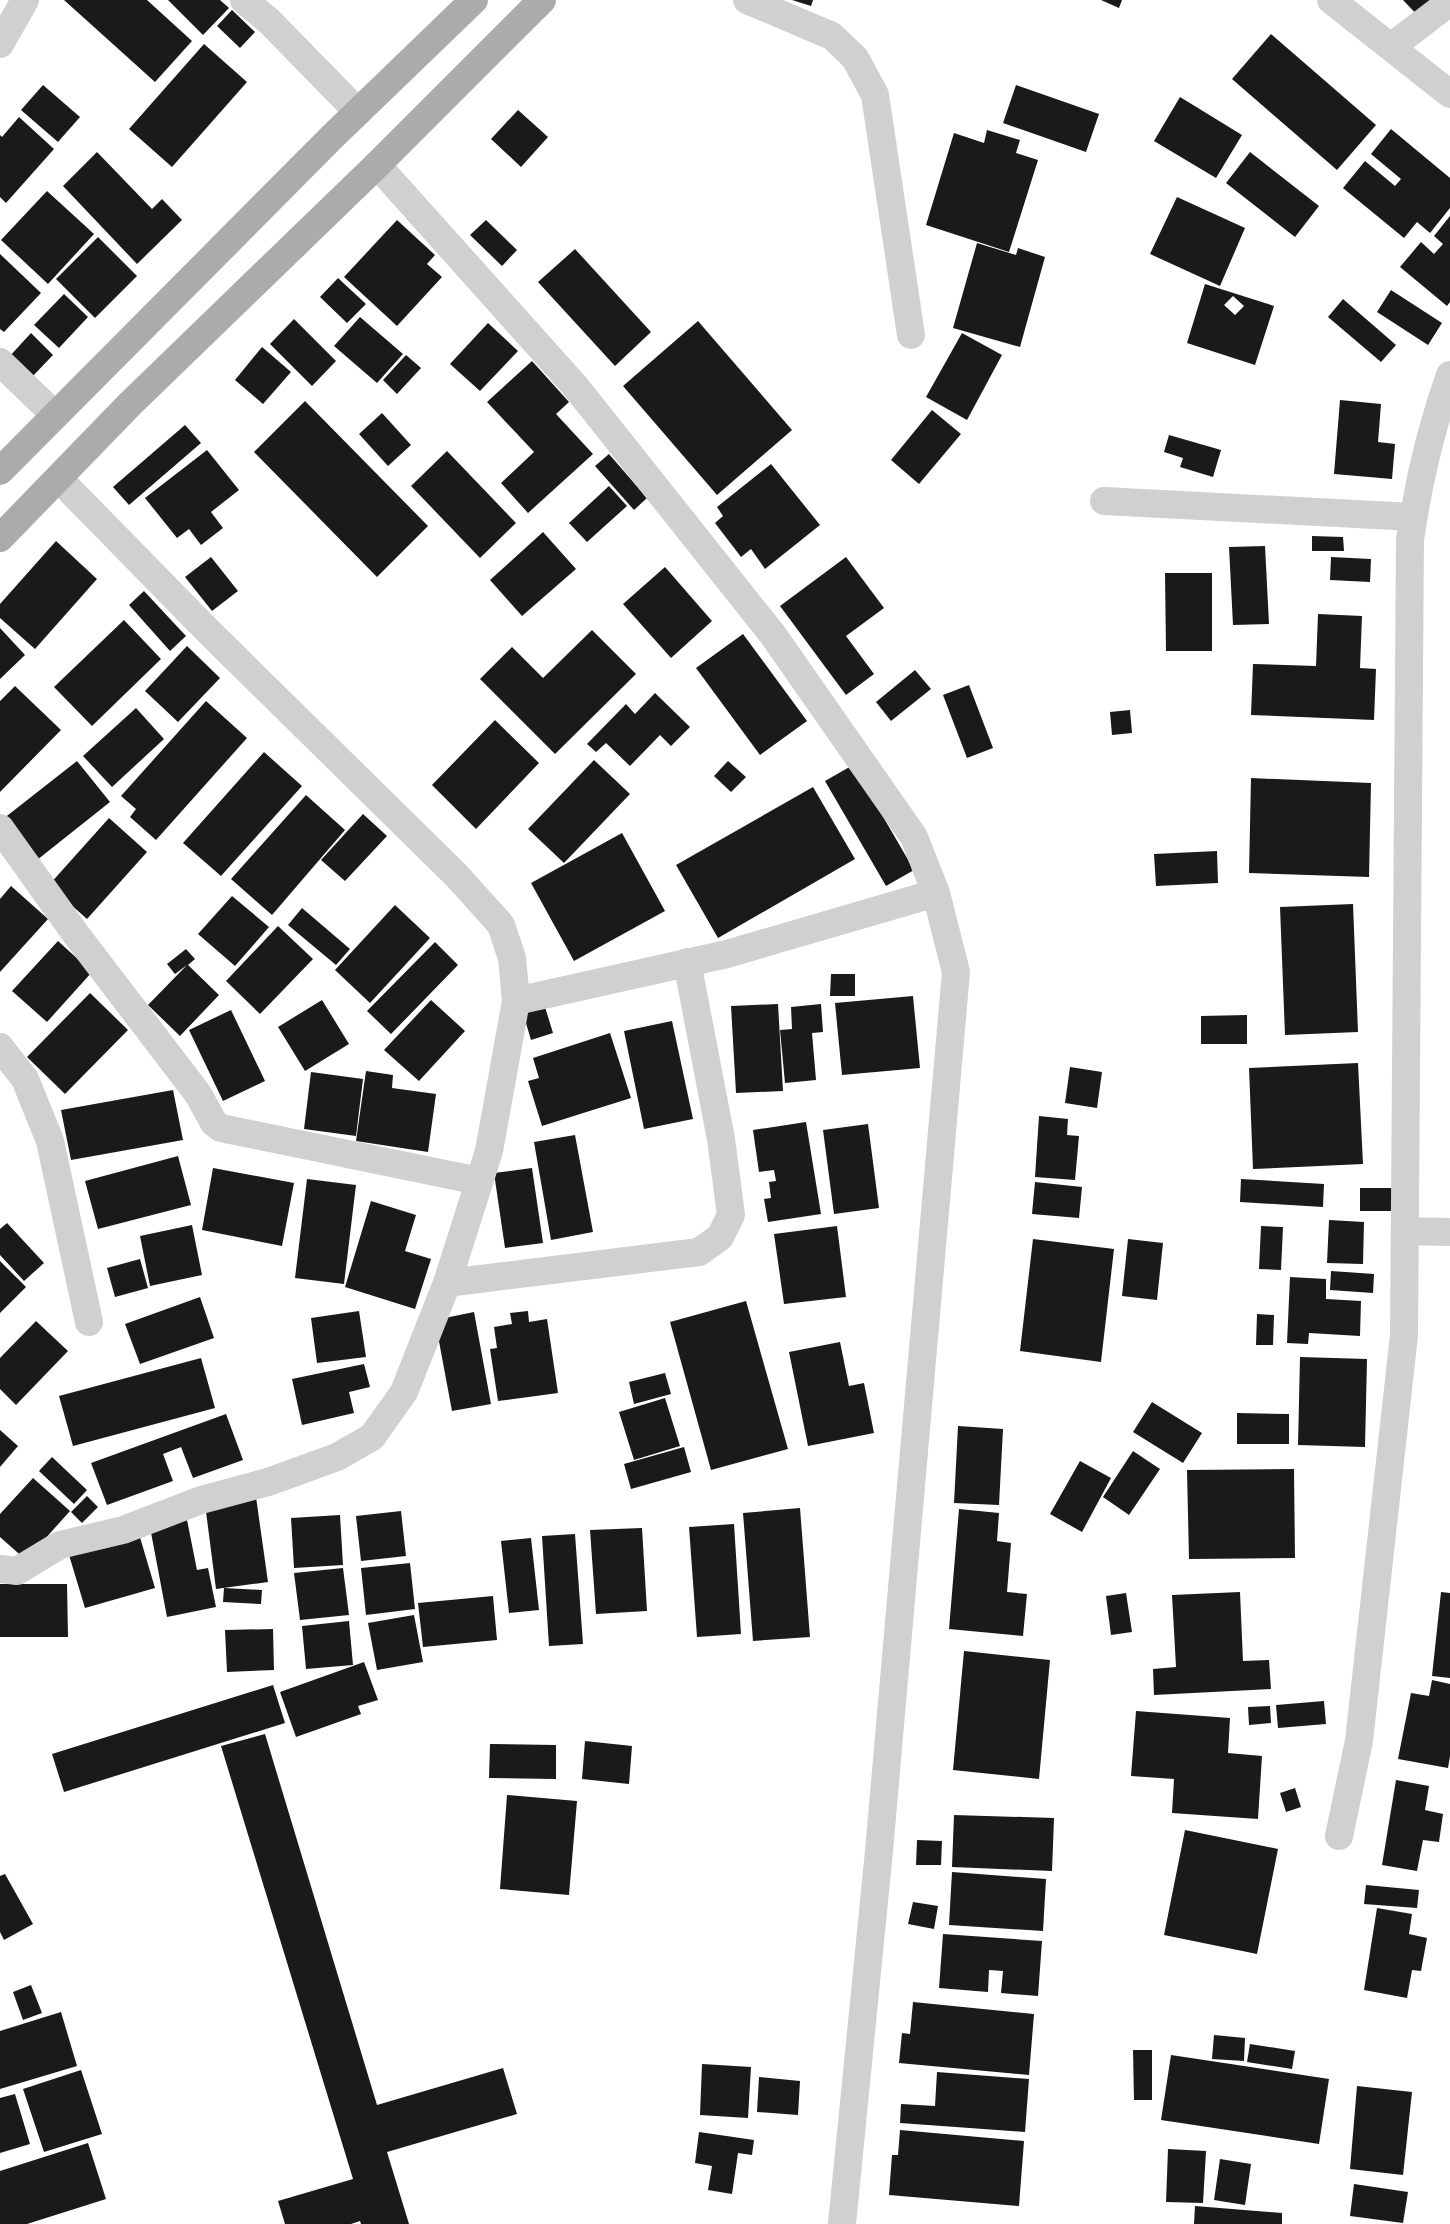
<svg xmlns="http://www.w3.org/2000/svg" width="1450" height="2224" viewBox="0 0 1450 2224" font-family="'Open Sans',sans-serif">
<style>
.building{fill:#1a1a1a;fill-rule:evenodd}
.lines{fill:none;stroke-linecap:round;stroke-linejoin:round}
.minor{stroke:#d0d0d0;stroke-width:28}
.major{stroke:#ababab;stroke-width:28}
</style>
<rect width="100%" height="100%" fill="#fff"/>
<path class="building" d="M 64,0 L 147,0 L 192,41 L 155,82 Z
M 168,0 L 220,0 L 229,8 L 203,35 Z
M 792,0 L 813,0 L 811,6 Z
M 1101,0 L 1122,0 L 1119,8 Z
M 1403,0 L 1444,0 L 1422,20 Z
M 232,10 L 255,32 L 240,48 L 217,26 Z
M 1271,34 L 1376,125 L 1337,170 L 1232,79 Z
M 204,44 L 247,82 L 172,167 L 129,129 Z
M 43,85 L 80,117 L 58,142 L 21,110 Z
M 1016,85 L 1099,114 L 1086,152 L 1003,123 Z
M 1180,97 L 1242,135 L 1216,178 L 1154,141 Z
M 518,110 L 548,137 L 521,167 L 491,139 Z
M 19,117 L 54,149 L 6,203 L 0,197 L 0,135 L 2,137 Z
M 1391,129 L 1450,178 L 1450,208 L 1430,233 L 1417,222 L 1404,238 L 1343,188 L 1365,161 L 1395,186 L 1401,179 L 1371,154 Z
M 987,130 L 1020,140 L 1016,153 L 1038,160 L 1009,252 L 926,225 L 954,133 L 984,143 Z
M 97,152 L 152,209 L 162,199 L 182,220 L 137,264 L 63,186 Z
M 1250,152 L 1319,206 L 1295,237 L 1226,183 Z
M 47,191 L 94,234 L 48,284 L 1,240 Z
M 1177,197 L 1245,228 L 1220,286 L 1150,254 Z
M 1450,216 L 1450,302 L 1447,306 L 1400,267 L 1421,242 L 1434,254 L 1443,244 L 1434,236 Z
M 397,220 L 435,255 L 427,264 L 442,277 L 397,326 L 344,277 Z
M 486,220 L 517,250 L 502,266 L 470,235 Z
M 98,237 L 137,276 L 95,318 L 56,279 Z
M 977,243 L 1016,255 L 1018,248 L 1045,257 L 1020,347 L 953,328 Z
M 575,249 L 651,332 L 615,366 L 538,282 Z
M 0,254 L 41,293 L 4,332 L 0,329 Z
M 338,278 L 366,304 L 347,323 L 320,297 Z
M 1205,284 L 1274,306 L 1255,365 L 1187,343 ZM 1233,296 L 1244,306 L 1235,315 L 1224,305 Z
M 1391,290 L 1442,323 L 1428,345 L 1377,312 Z
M 64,294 L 88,317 L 59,348 L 34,325 Z
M 1343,299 L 1396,345 L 1381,362 L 1328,317 Z
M 360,317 L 403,354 L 377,383 L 334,346 Z
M 294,319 L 336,361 L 312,386 L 270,344 Z
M 698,321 L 792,430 L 717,495 L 623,386 Z
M 488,323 L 518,351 L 480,391 L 450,364 Z
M 31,333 L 53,355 L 31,378 L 9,357 Z
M 962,333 L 1002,355 L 967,420 L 926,397 Z
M 262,347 L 291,372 L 263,404 L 235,380 Z
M 406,355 L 421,368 L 397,394 L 383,380 Z
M 532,361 L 569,402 L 556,414 L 593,454 L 528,513 L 501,483 L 534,452 L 487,402 Z
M 1340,400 L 1381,404 L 1378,442 L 1395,444 L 1392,479 L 1334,474 Z
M 305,401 L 428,526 L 377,577 L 254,452 Z
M 932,410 L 961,434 L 919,484 L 891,460 Z
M 382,413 L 411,445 L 388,466 L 359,434 Z
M 185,425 L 201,443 L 129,505 L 113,487 Z
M 1169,435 L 1221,450 L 1213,477 L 1180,467 L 1183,458 L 1164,452 Z
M 207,450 L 239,490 L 211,512 L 223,528 L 201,545 L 189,529 L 177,538 L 145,498 Z
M 447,451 L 516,523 L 480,558 L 411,486 Z
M 609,454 L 647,498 L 634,510 L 595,466 Z
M 771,464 L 820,525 L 765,569 L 751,549 L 741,557 L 715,523 L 723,516 L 717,507 Z
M 609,486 L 627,506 L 587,542 L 569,523 Z
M 543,532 L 576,569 L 522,616 L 490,580 Z
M 1312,536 L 1343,537 L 1344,551 L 1312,551 Z
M 56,541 L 97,579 L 35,649 L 0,618 L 0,604 Z
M 1265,546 L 1269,624 L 1233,625 L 1229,547 Z
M 211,557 L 238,591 L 212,611 L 185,577 Z
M 846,557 L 884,608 L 846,636 L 874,674 L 846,695 L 780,606 Z
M 1331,557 L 1371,559 L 1370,582 L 1330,580 Z
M 665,567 L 712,621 L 671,658 L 623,604 Z
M 1165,573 L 1212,573 L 1212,651 L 1166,651 Z
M 144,591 L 186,636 L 170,651 L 129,605 Z
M 1318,614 L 1362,616 L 1360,668 L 1376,669 L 1374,720 L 1251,715 L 1253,664 L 1316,666 Z
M 124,620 L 161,659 L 92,726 L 54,687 Z
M 0,628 L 25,655 L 0,679 Z
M 592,630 L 636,674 L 555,754 L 480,679 L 512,647 L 543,678 Z
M 743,634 L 807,721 L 760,755 L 696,668 Z
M 187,646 L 220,678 L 178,722 L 145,691 Z
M 915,670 L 931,689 L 891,721 L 876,702 Z
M 969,685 L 993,748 L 967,758 L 943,695 Z
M 15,686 L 61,730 L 0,792 L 0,701 Z
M 655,693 L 690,727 L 671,746 L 660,735 L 630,766 L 606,743 L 596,752 L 587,744 L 626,704 L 635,714 Z
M 206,701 L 247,738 L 156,840 L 130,817 L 136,809 L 121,796 Z
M 136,708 L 164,739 L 112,787 L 83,756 Z
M 1130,710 L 1132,733 L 1112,735 L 1110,712 Z
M 495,720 L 539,763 L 476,829 L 432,785 Z
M 264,752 L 302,786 L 221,876 L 183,843 Z
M 594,760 L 630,794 L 564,863 L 528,829 Z
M 77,761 L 110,802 L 37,860 L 3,819 Z
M 728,761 L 746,777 L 731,792 L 714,776 Z
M 853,765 L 914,870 L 886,886 L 825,781 Z
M 1251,778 L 1371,783 L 1369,877 L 1249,873 Z
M 813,787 L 855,859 L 718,938 L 676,865 Z
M 306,795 L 345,830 L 272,915 L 231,879 Z
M 363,814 L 387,836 L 345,881 L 321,860 Z
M 109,818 L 147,852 L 87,919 L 49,885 Z
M 622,833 L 665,911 L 574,961 L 531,883 Z
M 1217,851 L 1218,883 L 1156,886 L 1154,854 Z
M 11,886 L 48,919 L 0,972 L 0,899 Z
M 232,896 L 269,927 L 235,966 L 198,934 Z
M 1353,904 L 1358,1032 L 1285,1035 L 1280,907 Z
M 395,905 L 430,938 L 370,1003 L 335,970 Z
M 302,908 L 350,949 L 336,965 L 288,925 Z
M 278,926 L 313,959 L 260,1014 L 226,981 Z
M 58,941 L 92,972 L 47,1022 L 12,991 Z
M 435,942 L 458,965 L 391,1034 L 367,1011 Z
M 186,949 L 195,959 L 188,965 L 219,995 L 180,1036 L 148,1005 L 187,965 L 175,974 L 167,964 Z
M 831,974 L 855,974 L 855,996 L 830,996 Z
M 90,993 L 128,1030 L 65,1094 L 27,1057 Z
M 913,996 L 920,1068 L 842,1075 L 835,1003 Z
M 322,1000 L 349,1044 L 305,1071 L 278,1027 Z
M 431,1000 L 465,1031 L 419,1081 L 384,1050 Z
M 778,1004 L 783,1091 L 736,1093 L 731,1006 Z
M 821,1004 L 823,1032 L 812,1033 L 816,1080 L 785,1083 L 780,1030 L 792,1029 L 791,1007 Z
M 545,1007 L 553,1033 L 531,1040 L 523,1013 Z
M 231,1010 L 265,1081 L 223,1101 L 189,1030 Z
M 1247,1015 L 1247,1044 L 1201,1044 L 1201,1016 Z
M 672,1021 L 693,1119 L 644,1129 L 624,1031 Z
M 610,1033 L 631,1098 L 542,1126 L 528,1081 L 539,1078 L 533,1058 Z
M 1358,1063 L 1363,1164 L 1253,1169 L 1249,1068 Z
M 1070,1067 L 1102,1072 L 1097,1108 L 1065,1103 Z
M 366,1071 L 393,1075 L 392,1088 L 436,1094 L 428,1152 L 356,1141 Z
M 311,1072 L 363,1079 L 356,1136 L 304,1129 Z
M 173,1090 L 183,1140 L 71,1160 L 61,1110 Z
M 1039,1116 L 1068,1119 L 1067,1135 L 1079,1136 L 1075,1180 L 1035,1177 Z
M 806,1122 L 821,1214 L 768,1222 L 764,1199 L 771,1198 L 769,1182 L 776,1181 L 774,1170 L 759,1172 L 753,1130 Z
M 868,1124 L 879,1208 L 834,1214 L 823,1130 Z
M 575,1135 L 593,1232 L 551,1240 L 534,1142 Z
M 178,1156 L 191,1205 L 98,1229 L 85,1181 Z
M 213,1168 L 294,1183 L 282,1246 L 202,1230 Z
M 532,1168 L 543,1243 L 505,1248 L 494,1173 Z
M 307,1179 L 356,1185 L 344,1284 L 295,1278 Z
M 1241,1179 L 1324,1184 L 1323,1207 L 1240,1202 Z
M 1035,1182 L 1082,1187 L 1079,1218 L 1032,1214 Z
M 1360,1188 L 1399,1188 L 1399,1211 L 1360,1211 Z
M 371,1201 L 416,1215 L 405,1251 L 431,1259 L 415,1309 L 345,1287 Z
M 1329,1220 L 1364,1222 L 1363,1264 L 1327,1263 Z
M 7,1223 L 44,1263 L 24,1281 L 0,1255 L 0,1229 Z
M 192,1225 L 202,1275 L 150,1286 L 140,1236 Z
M 837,1226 L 846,1297 L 784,1304 L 774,1234 Z
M 1261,1226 L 1283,1227 L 1281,1270 L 1259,1269 Z
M 1033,1239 L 1114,1249 L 1101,1362 L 1020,1351 Z
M 1128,1239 L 1163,1243 L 1157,1300 L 1122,1296 Z
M 140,1259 L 148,1288 L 115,1297 L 107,1268 Z
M 0,1261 L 26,1287 L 0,1313 Z
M 1331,1271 L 1374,1274 L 1373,1293 L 1330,1290 Z
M 1290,1277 L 1326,1279 L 1326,1299 L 1361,1301 L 1360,1336 L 1309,1333 L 1308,1344 L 1287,1343 Z
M 200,1297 L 214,1338 L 140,1364 L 125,1324 Z
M 746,1301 L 788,1449 L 711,1470 L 670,1322 Z
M 359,1311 L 366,1357 L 317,1363 L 311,1318 Z
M 528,1311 L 529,1322 L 547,1319 L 558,1393 L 498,1401 L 490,1349 L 497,1348 L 494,1327 L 512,1324 L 510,1313 Z
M 474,1312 L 491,1404 L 452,1411 L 435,1320 Z
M 1257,1314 L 1274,1315 L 1273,1345 L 1256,1345 Z
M 36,1321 L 68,1351 L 16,1405 L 0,1389 L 0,1358 Z
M 840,1342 L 849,1386 L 864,1383 L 874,1433 L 808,1446 L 789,1352 Z
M 1300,1357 L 1367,1359 L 1365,1447 L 1298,1445 Z
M 201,1358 L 215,1408 L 73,1446 L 59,1396 Z
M 364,1364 L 370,1387 L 349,1392 L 354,1413 L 302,1425 L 292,1379 Z
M 665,1373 L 671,1394 L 634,1404 L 629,1382 Z
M 665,1398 L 680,1446 L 634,1460 L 619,1412 Z
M 1152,1402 L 1202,1433 L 1183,1463 L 1133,1432 Z
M 1237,1413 L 1289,1414 L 1289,1444 L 1237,1444 Z
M 226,1414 L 243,1460 L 193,1478 L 181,1447 L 163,1454 L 173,1481 L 107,1505 L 91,1463 Z
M 958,1426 L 1003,1429 L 999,1505 L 954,1503 Z
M 0,1430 L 18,1446 L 0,1467 Z
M 684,1447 L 691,1472 L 631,1489 L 624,1464 Z
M 1133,1451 L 1160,1469 L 1129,1515 L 1103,1497 Z
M 52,1457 L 87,1490 L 74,1504 L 39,1471 Z
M 1080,1461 L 1111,1478 L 1082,1532 L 1050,1514 Z
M 1294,1469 L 1295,1558 L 1189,1559 L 1187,1470 Z
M 33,1478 L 70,1511 L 26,1560 L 0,1537 L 0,1514 Z
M 87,1496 L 98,1507 L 82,1523 L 71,1512 Z
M 256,1497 L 268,1582 L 216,1589 L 205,1504 Z
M 800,1508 L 810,1637 L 753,1641 L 743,1513 Z
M 959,1509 L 999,1513 L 997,1541 L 1011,1543 L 1007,1592 L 1027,1594 L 1023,1636 L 949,1629 Z
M 401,1511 L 406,1556 L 361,1561 L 356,1516 Z
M 186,1515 L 197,1570 L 208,1568 L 216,1607 L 167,1617 L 149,1522 Z
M 340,1515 L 343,1565 L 294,1568 L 291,1518 Z
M 734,1524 L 741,1634 L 697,1637 L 689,1527 Z
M 642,1528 L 647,1611 L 596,1614 L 590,1530 Z
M 139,1534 L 155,1588 L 85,1608 L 69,1555 Z
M 575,1534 L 583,1644 L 549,1646 L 542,1536 Z
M 531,1538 L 539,1610 L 509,1613 L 501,1541 Z
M 410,1563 L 415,1609 L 366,1615 L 361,1568 Z
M 343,1568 L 349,1615 L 300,1620 L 294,1573 Z
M 0,1584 L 67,1584 L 68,1637 L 0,1637 Z
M 224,1588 L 262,1590 L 261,1604 L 223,1602 Z
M 1240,1592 L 1243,1661 L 1269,1660 L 1271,1689 L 1154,1695 L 1153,1669 L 1176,1667 L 1172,1595 Z
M 1441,1592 L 1450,1593 L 1450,1678 L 1432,1676 Z
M 1126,1593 L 1132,1632 L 1111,1635 L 1106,1596 Z
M 493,1596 L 497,1640 L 423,1647 L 418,1603 Z
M 414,1615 L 423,1662 L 377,1670 L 368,1623 Z
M 349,1621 L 353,1665 L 306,1669 L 302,1626 Z
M 273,1629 L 274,1670 L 227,1672 L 225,1630 Z
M 964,1651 L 1050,1660 L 1039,1779 L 953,1770 Z
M 364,1662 L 378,1700 L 358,1706 L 361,1714 L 296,1737 L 280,1692 Z
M 1432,1680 L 1450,1684 L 1450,1756 L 1448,1768 L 1398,1759 L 1411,1693 L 1429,1696 Z
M 273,1685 L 285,1723 L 64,1792 L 52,1754 Z
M 1324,1701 L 1326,1724 L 1278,1728 L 1276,1705 Z
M 1270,1706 L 1271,1723 L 1249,1725 L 1248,1707 Z
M 1136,1711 L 1230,1718 L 1228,1753 L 1262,1756 L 1258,1819 L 1172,1813 L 1174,1779 L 1131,1776 Z
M 265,1734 L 377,2105 L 503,2068 L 517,2114 L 387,2152 L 409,2224 L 361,2224 L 360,2221 L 351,2224 L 285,2224 L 278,2201 L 353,2179 L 221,1746 Z
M 585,1741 L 632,1746 L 629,1784 L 582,1779 Z
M 490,1744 L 556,1745 L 556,1779 L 489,1778 Z
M 1396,1780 L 1429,1786 L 1425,1810 L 1443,1814 L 1439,1842 L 1423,1840 L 1417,1871 L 1382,1865 Z
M 1295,1788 L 1301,1807 L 1286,1812 L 1280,1793 Z
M 507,1795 L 577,1801 L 569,1895 L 500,1889 Z
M 954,1815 L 1054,1818 L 1052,1871 L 952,1867 Z
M 1185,1830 L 1278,1849 L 1257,1954 L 1164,1935 Z
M 917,1840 L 942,1841 L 941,1865 L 916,1865 Z
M 952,1872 L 1046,1879 L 1043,1931 L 949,1925 Z
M 5,1874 L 33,1924 L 4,1940 L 0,1932 L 0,1876 Z
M 1366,1885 L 1419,1890 L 1417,1908 L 1364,1904 Z
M 913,1902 L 938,1906 L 934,1929 L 908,1924 Z
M 1377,1908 L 1412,1914 L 1409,1934 L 1427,1938 L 1421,1971 L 1412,1970 L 1407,1998 L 1364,1990 Z
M 943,1934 L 1042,1941 L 1038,1996 L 1001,1993 L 1003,1971 L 989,1970 L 988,1992 L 939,1988 Z
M 31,1985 L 42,2013 L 23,2020 L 13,1992 Z
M 913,2002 L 1034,2014 L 1029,2075 L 899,2063 L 902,2033 L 910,2034 Z
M 61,2012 L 77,2066 L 0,2089 L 0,2031 Z
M 1214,2035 L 1245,2038 L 1244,2061 L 1212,2059 Z
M 1250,2044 L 1295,2051 L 1292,2069 L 1247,2062 Z
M 1133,2050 L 1152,2050 L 1152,2100 L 1134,2100 Z
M 1171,2055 L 1329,2079 L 1319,2144 L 1161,2120 Z
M 702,2064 L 751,2067 L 748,2118 L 700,2115 Z
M 81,2070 L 102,2134 L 44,2152 L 23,2089 Z
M 937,2072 L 1029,2079 L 1025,2132 L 900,2123 L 901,2104 L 935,2106 Z
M 759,2077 L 800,2081 L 798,2115 L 757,2112 Z
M 1357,2086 L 1412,2092 L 1403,2175 L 1350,2169 Z
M 15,2094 L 30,2144 L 0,2153 L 0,2098 Z
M 900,2130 L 1024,2141 L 1019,2206 L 889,2195 L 892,2155 L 898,2155 Z
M 699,2132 L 754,2140 L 752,2155 L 738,2153 L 732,2194 L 708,2190 L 712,2166 L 695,2163 Z
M 88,2143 L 106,2199 L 27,2224 L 0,2224 L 0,2171 Z
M 1168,2149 L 1206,2151 L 1203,2203 L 1166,2202 Z
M 1220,2159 L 1251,2164 L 1245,2205 L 1214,2200 Z
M 1354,2184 L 1408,2192 L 1403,2223 L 1350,2216 Z
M 1195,2206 L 1282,2213 L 1282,2224 L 1194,2224 Z"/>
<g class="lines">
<path class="minor" d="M 244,0 L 270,22 L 358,112
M 747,0 L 832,36 L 855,58 L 875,95 L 911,335
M 1331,0 L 1450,94
M 0,44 L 25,0
M 1391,47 L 1450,2
M 377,165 L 575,386 L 773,635 L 914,837 L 936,893 L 956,972 L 879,1851 L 842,2224
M 0,362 L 55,415
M 1104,501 L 1413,517
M 0,828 L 75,933 L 198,1094 L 214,1123 L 221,1128 L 479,1181
M 516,1001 L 727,954 L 936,893
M 0,1047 L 25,1079 L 50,1141 L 89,1322
M 1406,1231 L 1450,1232
M 447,1283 L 699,1252 L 720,1237 L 731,1215 L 721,1139 L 687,962
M 0,1569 L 17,1571 L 60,1545 L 123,1530 L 201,1500 L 268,1482 L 337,1457 L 372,1437 L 404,1392 L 447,1283 L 489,1151 L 516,1001 L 512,958 L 501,925 L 457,876 L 209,632 L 59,479
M 1339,1836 L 1359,1741 L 1404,1335 L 1410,540 C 1418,484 1431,428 1450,375"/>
<path class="major" d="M 0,471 L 333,136 L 474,0
M 0,538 L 129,405 L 377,165 L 542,0"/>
</g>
</svg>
